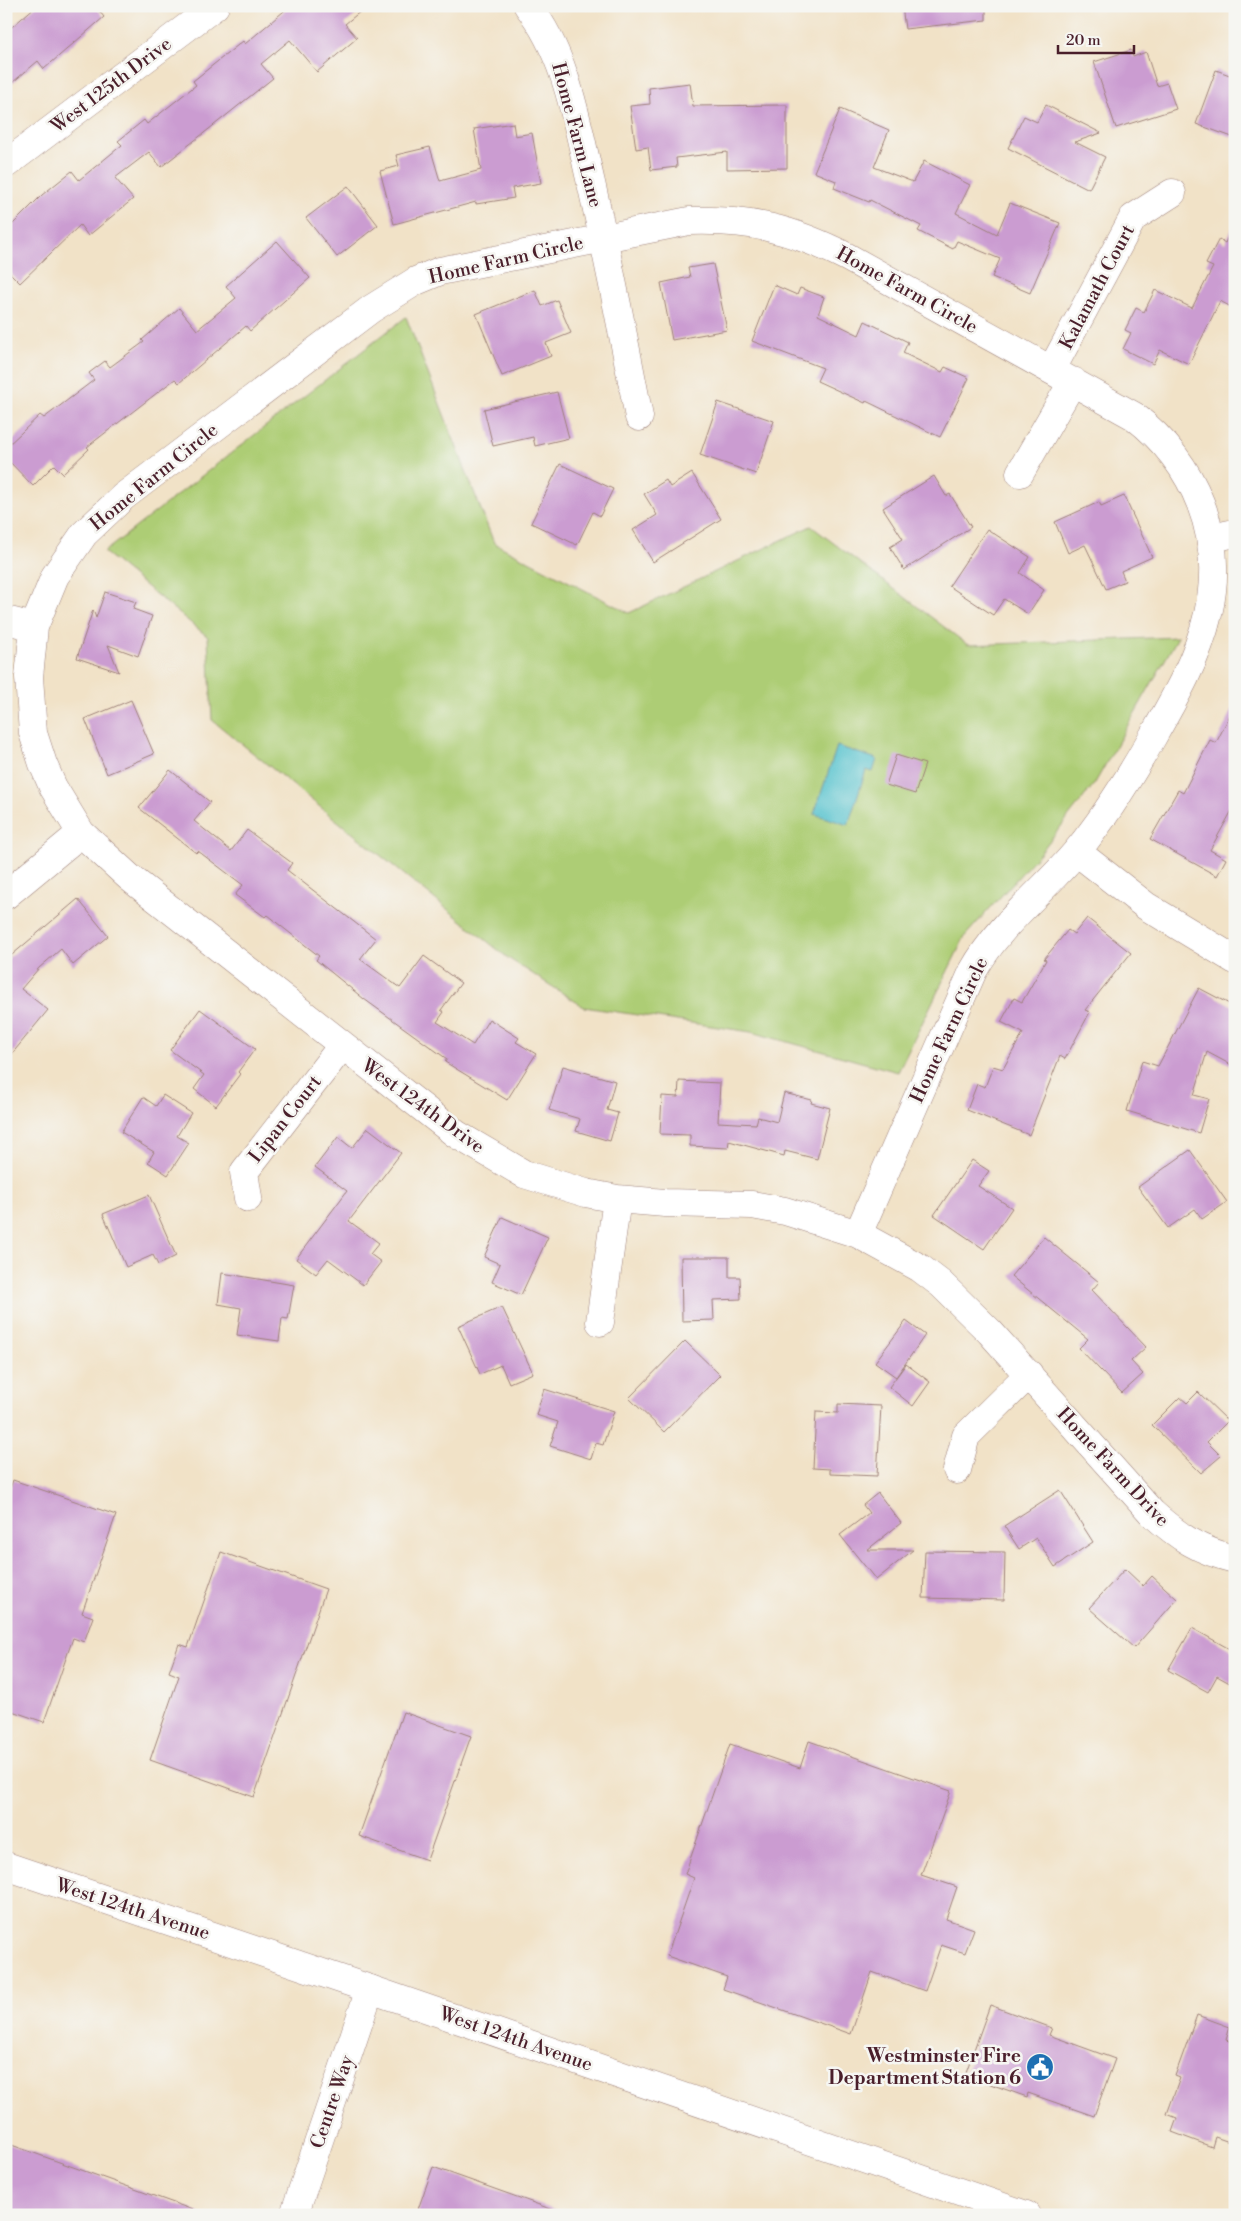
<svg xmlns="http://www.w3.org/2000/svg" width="1241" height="2221" viewBox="0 0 1241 2221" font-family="'Libre Bodoni',serif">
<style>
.green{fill:#adcd75;stroke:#7c7650}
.water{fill:#55c2ce;stroke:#50707c}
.building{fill:#cb9cd1}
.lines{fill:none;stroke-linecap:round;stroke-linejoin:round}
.minor-casing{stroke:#9e8079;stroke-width:29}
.tertiary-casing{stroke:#9e8079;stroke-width:29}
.minor{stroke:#fff;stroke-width:28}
.tertiary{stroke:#fff;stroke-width:28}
.labels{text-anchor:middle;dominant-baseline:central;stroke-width:5;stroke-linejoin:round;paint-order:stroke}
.street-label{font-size:19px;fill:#4a1f2b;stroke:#f6f6f2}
.poi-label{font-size:19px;font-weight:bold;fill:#4a1f2b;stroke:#f6f6f2;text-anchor:end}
</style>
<rect width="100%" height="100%" fill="#f6f6f2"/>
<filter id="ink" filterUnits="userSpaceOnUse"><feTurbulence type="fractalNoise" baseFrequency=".02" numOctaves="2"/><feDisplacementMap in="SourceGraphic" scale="10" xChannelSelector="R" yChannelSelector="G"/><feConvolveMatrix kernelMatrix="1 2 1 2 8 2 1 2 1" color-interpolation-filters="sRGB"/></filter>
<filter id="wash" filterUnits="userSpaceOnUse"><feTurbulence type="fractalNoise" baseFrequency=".0096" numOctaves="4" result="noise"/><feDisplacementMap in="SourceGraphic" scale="20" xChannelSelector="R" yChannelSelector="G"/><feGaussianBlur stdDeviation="1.12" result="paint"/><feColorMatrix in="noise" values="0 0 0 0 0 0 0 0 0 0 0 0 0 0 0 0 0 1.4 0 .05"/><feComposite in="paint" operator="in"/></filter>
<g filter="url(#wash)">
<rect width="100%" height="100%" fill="#f1e2c7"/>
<path class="green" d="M 406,317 L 494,543 L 629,613 L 811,526 L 968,645 L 1178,637 L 1095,783 L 1040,853 L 965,936 L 898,1072 L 751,1032 L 584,1007 L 508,958 L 212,720 L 208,637 L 104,552 Z"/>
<path class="water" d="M 837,746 L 877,759 L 873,772 L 866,770 L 848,825 L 814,814 Z"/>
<g id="blocks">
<path class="building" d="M 36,6 L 95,6 L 104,17 L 44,69 L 38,61 L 6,88 L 6,32 Z
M 290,6 L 367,6 L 345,24 L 357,38 L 317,72 L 290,40 L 261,64 L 273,78 L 223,118 L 161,167 L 149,152 L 115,178 L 133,199 L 88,236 L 80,225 L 20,283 L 6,269 L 6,231 L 42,195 L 72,171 L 79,180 L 122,145 L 118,141 L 144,120 L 147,124 L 196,85 L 193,81 L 243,41 L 245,44 Z
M 902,6 L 986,6 L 986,20 L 905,29 Z
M 1131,50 L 1133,57 L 1146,52 L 1157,86 L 1167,83 L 1176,109 L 1116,128 L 1094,62 Z
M 1216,70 L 1235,77 L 1235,138 L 1196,124 Z
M 690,83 L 693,106 L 787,105 L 787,168 L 727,169 L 727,152 L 676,158 L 677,167 L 651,170 L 648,147 L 636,149 L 630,106 L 650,104 L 649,88 Z
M 1046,105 L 1101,133 L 1075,142 L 1105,157 L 1089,189 L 1008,148 L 1024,116 L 1037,122 Z
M 840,109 L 889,130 L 874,167 L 913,182 L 924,161 L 970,185 L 956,213 L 997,234 L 1010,203 L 1060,223 L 1030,293 L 992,277 L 1000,259 L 957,241 L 953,249 L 918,231 L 921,226 L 870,200 L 869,202 L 834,188 L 836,181 L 814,172 Z
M 513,123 L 515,136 L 532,133 L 541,183 L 512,188 L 514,198 L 476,204 L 476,202 L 394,224 L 380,171 L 399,166 L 396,155 L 430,147 L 440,181 L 481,170 L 474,129 Z
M 348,186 L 378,225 L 337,257 L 306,218 Z
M 1235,223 L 1235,309 L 1220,301 L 1189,364 L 1160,350 L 1153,364 L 1123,349 L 1131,333 L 1125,330 L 1136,308 L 1144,312 L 1155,290 L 1192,308 L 1213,267 L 1206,264 L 1219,239 L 1225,243 Z
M 277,241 L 310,278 L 250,331 L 246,326 L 179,383 L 175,379 L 87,447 L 89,449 L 63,474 L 54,465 L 33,486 L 6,458 L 6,447 L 40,415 L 44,418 L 94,380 L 89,373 L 105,361 L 110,367 L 144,342 L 142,340 L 179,308 L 197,330 L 236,298 L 226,286 Z
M 713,264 L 727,330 L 672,340 L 661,283 L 690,277 L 688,268 Z
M 774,285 L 797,295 L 800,288 L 824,297 L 818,315 L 859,335 L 865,321 L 908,342 L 903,353 L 942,372 L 945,367 L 969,378 L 940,437 L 866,401 L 865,403 L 817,381 L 823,368 L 752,341 Z
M 535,290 L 542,306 L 557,300 L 571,333 L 546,343 L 551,356 L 502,376 L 476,314 Z
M 557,392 L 569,438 L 535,446 L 533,437 L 493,446 L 484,409 Z
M 718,402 L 774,421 L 756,474 L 700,455 Z
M 560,464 L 613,489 L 600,516 L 593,512 L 577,545 L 531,523 Z
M 692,473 L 721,519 L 653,562 L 633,530 L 657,515 L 644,494 L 666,480 L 670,487 Z
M 934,476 L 946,496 L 950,494 L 971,527 L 904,570 L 890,547 L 903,539 L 883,508 Z
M 1124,496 L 1152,557 L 1121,571 L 1125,581 L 1106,589 L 1085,545 L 1068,553 L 1055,522 L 1099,502 L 1101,506 Z
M 987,529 L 1030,557 L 1020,573 L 1044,590 L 1028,614 L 1004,599 L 993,615 L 949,586 Z
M 105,592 L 136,602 L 133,609 L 152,616 L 138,656 L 108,645 L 119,672 L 77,658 L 93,610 L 96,618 Z
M 131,700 L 154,754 L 107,774 L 85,719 Z
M 1235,705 L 1235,805 L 1210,850 L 1226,859 L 1217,876 L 1150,839 L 1178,790 L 1183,793 L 1210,740 L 1216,743 Z
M 896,755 L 925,764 L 915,794 L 886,785 Z
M 170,770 L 210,802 L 194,821 L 231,851 L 247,830 L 292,863 L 287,870 L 376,939 L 360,959 L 400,988 L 424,956 L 461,983 L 441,1010 L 444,1012 L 437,1022 L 473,1045 L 489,1019 L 519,1038 L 516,1042 L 536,1054 L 507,1100 L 445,1062 L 447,1059 L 364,999 L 316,960 L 319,956 L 267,915 L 265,917 L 235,895 L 243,885 L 198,851 L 196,853 L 139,808 Z
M 78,899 L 108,936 L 73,965 L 61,949 L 39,968 L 21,989 L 48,1010 L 6,1061 L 6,960 Z
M 1087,918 L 1131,953 L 1085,1010 L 1090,1012 L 1065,1059 L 1060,1056 L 1029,1135 L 967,1110 L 977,1084 L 985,1087 L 993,1066 L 1003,1069 L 1023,1033 L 1001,1022 L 1014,998 L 1022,1002 L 1046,960 L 1044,959 L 1068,930 L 1074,934 Z
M 1199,988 L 1235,1007 L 1235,1067 L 1207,1052 L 1194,1095 L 1209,1099 L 1199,1133 L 1127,1111 L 1142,1061 L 1158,1066 Z
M 200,1009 L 255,1049 L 238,1072 L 240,1074 L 216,1106 L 194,1089 L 204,1075 L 170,1050 Z
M 563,1066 L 615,1081 L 607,1110 L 618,1113 L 610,1141 L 576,1131 L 580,1119 L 549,1110 Z
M 679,1081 L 720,1083 L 718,1122 L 756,1124 L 758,1117 L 777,1122 L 784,1093 L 812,1100 L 811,1103 L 830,1108 L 817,1159 L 785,1151 L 784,1156 L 729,1141 L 728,1148 L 690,1146 L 690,1135 L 660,1134 L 662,1096 L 678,1097 Z
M 163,1095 L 191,1113 L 177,1136 L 189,1143 L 168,1175 L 148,1162 L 154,1152 L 121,1132 L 143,1097 L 156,1106 Z
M 368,1128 L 401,1153 L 349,1221 L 379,1243 L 370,1254 L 381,1262 L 363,1285 L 328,1259 L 316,1274 L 296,1259 L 347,1191 L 315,1167 L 338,1137 L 352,1148 Z
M 1190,1150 L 1227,1202 L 1202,1219 L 1195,1209 L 1168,1228 L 1138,1187 Z
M 972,1160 L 989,1171 L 978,1186 L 1012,1208 L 984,1249 L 934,1215 Z
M 149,1195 L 176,1256 L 158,1265 L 153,1255 L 126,1267 L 103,1214 Z
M 502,1217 L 548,1237 L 521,1295 L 492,1282 L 500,1264 L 484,1257 Z
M 1044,1237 L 1099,1282 L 1092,1290 L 1146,1347 L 1131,1361 L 1143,1374 L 1122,1393 L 1079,1348 L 1088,1339 L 1011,1276 Z
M 681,1257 L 729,1257 L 729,1277 L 740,1277 L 741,1299 L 713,1300 L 714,1320 L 682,1321 Z
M 222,1273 L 294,1285 L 288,1319 L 282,1318 L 279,1341 L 237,1335 L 241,1308 L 218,1304 Z
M 502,1307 L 533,1373 L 509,1383 L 501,1365 L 480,1374 L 458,1326 Z
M 906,1321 L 925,1335 L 896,1377 L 875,1362 Z
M 685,1341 L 720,1375 L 664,1432 L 629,1398 Z
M 906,1364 L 930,1382 L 913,1406 L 889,1387 Z
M 544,1389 L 614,1411 L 603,1445 L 596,1443 L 591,1459 L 550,1446 L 558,1422 L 536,1415 Z
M 1198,1392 L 1228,1421 L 1207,1442 L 1221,1456 L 1201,1473 L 1152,1425 L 1180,1397 L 1187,1403 Z
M 838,1404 L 881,1406 L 877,1476 L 830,1474 L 830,1469 L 813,1468 L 816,1412 L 838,1413 Z
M 13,1480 L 116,1515 L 82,1613 L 93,1617 L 84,1642 L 73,1638 L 44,1722 L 6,1709 L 6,1499 Z
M 1060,1490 L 1093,1542 L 1055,1567 L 1036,1538 L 1019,1549 L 1004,1526 Z
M 878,1493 L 901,1523 L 867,1550 L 913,1550 L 876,1580 L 840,1535 L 869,1513 L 863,1505 Z
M 925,1551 L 1005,1552 L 1004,1600 L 923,1598 Z
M 221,1552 L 326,1589 L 254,1797 L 150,1760 L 179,1676 L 169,1672 L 179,1644 L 188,1647 Z
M 1125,1569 L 1143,1586 L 1152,1576 L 1177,1599 L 1134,1648 L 1089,1608 Z
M 1192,1628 L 1235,1652 L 1235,1686 L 1217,1676 L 1208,1692 L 1168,1670 Z
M 403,1712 L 471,1736 L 427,1860 L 359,1836 Z
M 809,1741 L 951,1791 L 921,1875 L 957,1887 L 946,1919 L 974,1929 L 965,1953 L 941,1945 L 925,1991 L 872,1972 L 851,2034 L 723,1989 L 727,1977 L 667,1956 L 694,1878 L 685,1874 L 730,1744 L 800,1768 Z
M 990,2005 L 1052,2028 L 1049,2035 L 1115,2059 L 1094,2116 L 1028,2093 L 1027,2097 L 965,2075 Z
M 1197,2015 L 1230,2027 L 1226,2040 L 1235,2043 L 1235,2144 L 1215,2137 L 1212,2147 L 1172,2132 L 1177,2118 L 1167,2114 L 1180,2078 L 1175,2076 Z
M 6,2143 L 199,2212 L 199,2215 L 6,2215 Z
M 433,2167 L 559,2212 L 559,2215 L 416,2215 Z"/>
</g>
</g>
<g filter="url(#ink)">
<use href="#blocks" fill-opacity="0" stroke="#9e8079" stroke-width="1"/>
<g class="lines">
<g class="minor-casing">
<path id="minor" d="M 528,6 C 567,55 577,124 591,183 C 609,261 624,339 639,417
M 6,164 L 215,6
M 1052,369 L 1133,218 L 1172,193
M 1020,473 L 1073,381
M 1212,538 L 1235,533
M 6,620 L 34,627
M 1077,852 L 1146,906 L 1235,960
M 6,895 L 81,833
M 248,1198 L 244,1172 L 342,1046
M 858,1234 L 973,971 C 1000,923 1043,892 1077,851 C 1106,816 1130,777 1152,738 C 1175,698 1198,658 1208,614 C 1226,537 1195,463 1134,416 L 847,257 C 792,229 751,219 689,221 L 440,271 L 416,281 L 371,309 L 123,497 L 84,534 L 55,576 L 34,627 L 29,677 L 33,733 L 43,764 L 53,787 L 81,833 L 129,877 L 456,1134 L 524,1174 L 586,1193 L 617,1199 L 665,1203 L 752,1205 L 785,1211 L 858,1234 L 920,1268 L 941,1284 L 990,1332 L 1152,1513 C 1179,1537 1199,1551 1235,1559
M 600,1322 L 617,1199
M 957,1470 L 966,1436 L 1029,1374
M 294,2215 L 370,1989"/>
</g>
<g class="tertiary-casing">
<path id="tertiary" d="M 6,1866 L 370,1989 L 1026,2215"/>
</g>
<use href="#minor" class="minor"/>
<use href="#tertiary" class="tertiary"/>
</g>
</g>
<defs>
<g id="civic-disc" transform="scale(1.4375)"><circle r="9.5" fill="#1f6fb2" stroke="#f6f6f2"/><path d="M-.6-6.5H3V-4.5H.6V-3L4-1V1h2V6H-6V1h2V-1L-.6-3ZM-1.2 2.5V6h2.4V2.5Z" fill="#fff"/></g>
</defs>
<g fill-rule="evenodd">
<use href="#civic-disc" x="1040" y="2067"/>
</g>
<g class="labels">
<g class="street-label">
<text transform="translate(111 85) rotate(-37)">West 125th Drive</text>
<text transform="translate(577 135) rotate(75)">Home Farm Lane</text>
<text transform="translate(506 260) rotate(-13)">Home Farm Circle</text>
<text transform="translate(1097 287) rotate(-62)">Kalamath Court</text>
<text transform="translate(907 290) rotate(29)">Home Farm Circle</text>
<text transform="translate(154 477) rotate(-39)">Home Farm Circle</text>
<text transform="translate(949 1030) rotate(-65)">Home Farm Circle</text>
<text transform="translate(423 1106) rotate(36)">West 124th Drive</text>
<text transform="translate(285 1119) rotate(-52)">Lipan Court</text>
<text transform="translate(1113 1467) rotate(47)">Home Farm Drive</text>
<text transform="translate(133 1909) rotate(18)">West 124th Avenue</text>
<text transform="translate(516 2039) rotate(19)">West 124th Avenue</text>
<text transform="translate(332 2102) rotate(-71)">Centre Way</text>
</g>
<g class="poi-label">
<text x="1021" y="2056">Westminster Fire<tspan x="1021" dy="22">Department Station 6</tspan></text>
</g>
</g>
<rect width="1241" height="2221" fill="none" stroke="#f6f6f2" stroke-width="25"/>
<path d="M1058 45v8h76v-8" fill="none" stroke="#4a1f2b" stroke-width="2.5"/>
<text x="1066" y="45" font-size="15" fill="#4a1f2b" stroke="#f6f6f2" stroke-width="4" paint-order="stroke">20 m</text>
</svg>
